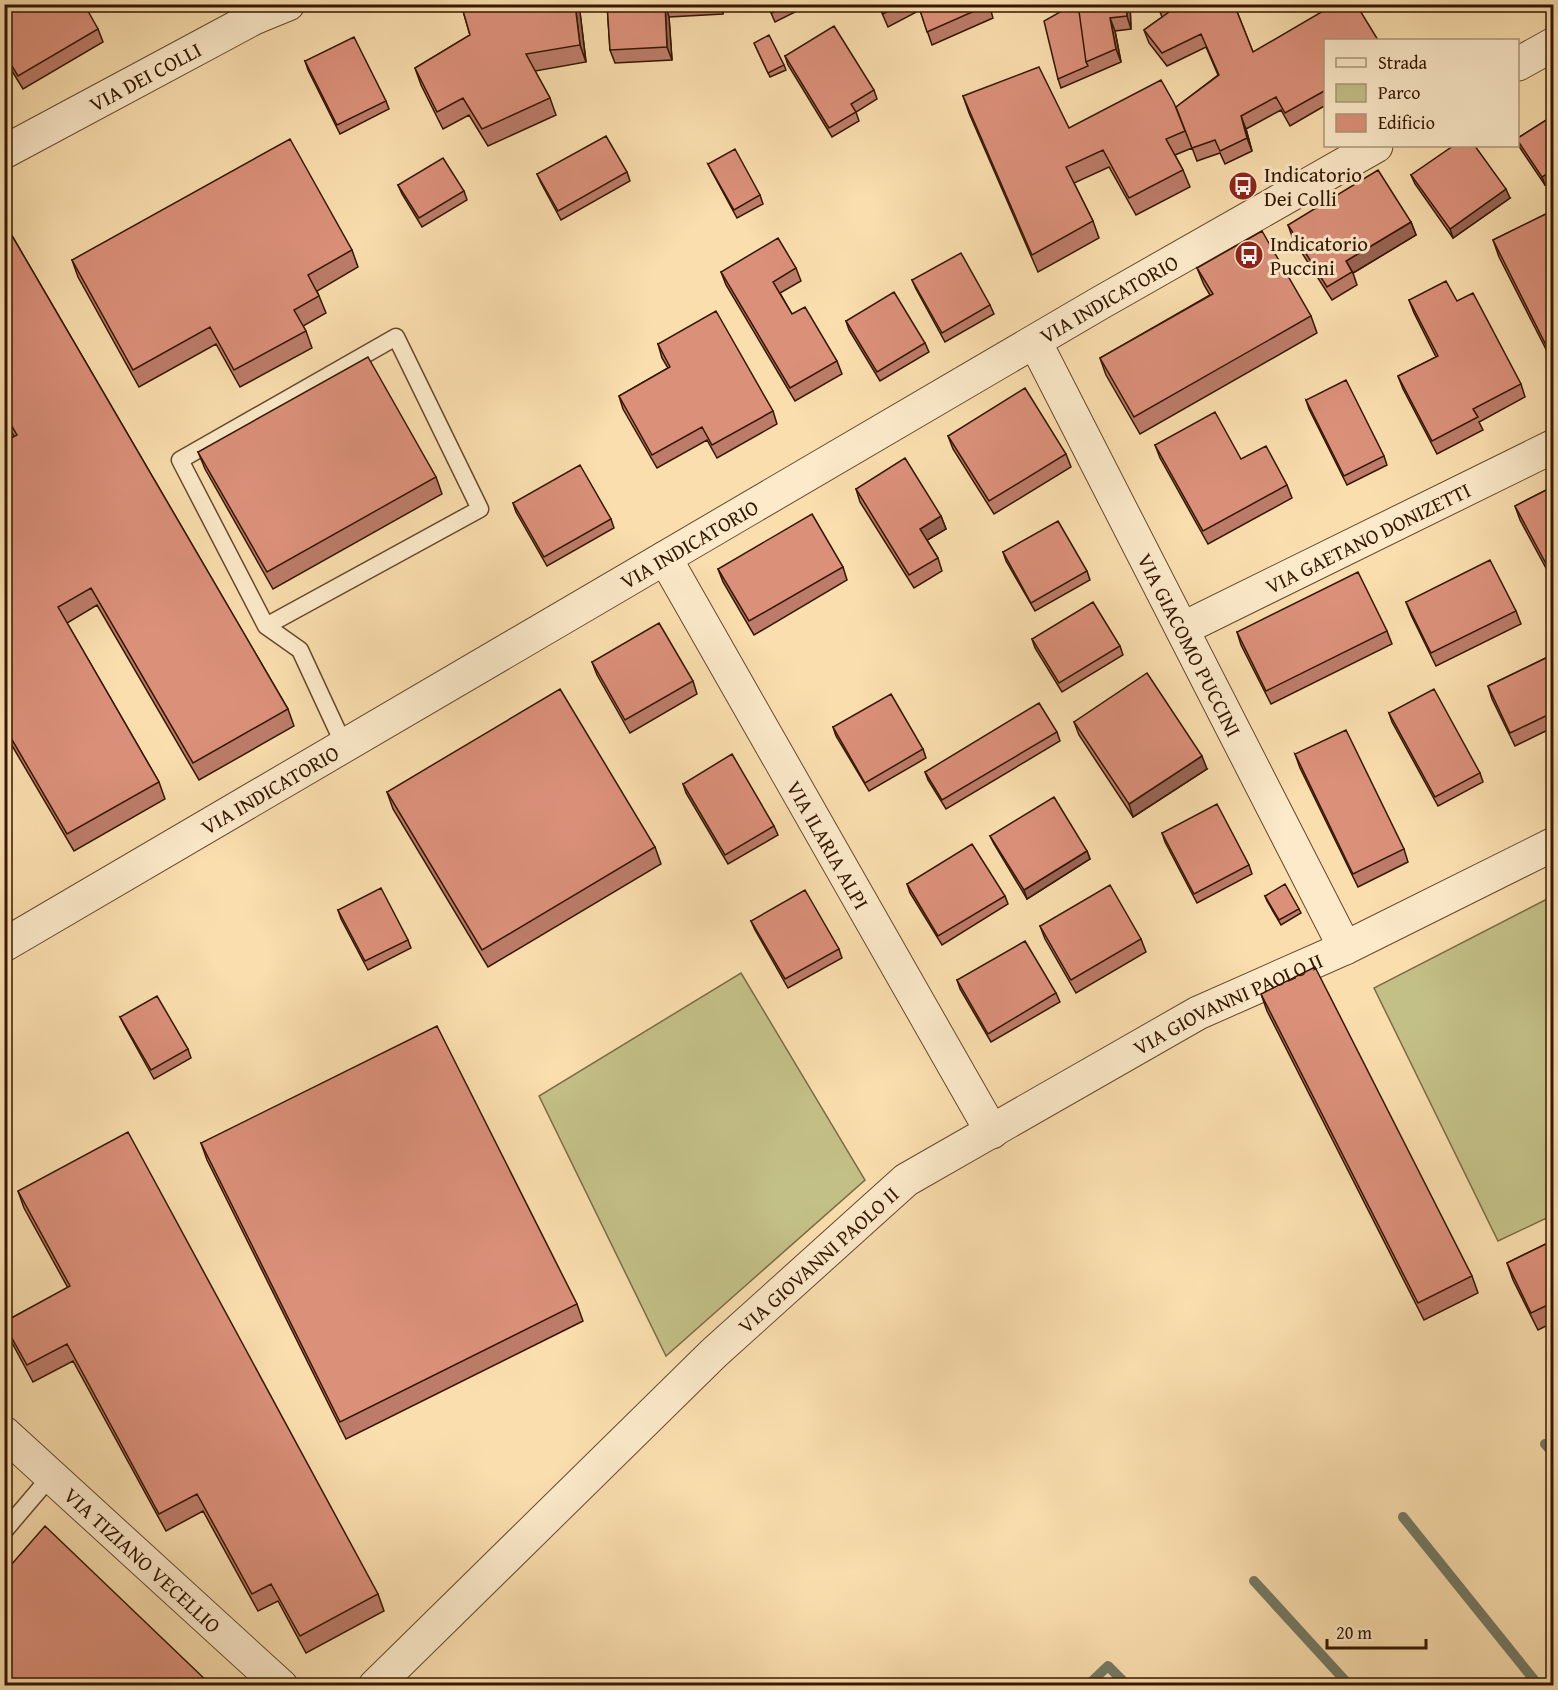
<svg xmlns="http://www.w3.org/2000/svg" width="1558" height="1690" viewBox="0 0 1558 1690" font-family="'Gentium Book Plus',serif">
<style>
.green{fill:#c3c087;stroke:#7c6c44;stroke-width:1.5}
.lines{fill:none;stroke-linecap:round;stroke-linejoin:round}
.stream{stroke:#747a66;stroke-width:10}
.service-casing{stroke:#66492c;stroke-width:19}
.minor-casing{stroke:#66492c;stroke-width:35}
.tertiary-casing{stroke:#66492c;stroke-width:35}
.service{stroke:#fceaca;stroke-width:16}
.minor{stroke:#fceaca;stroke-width:33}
.tertiary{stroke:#fceaca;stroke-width:33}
.wall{fill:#bc7c69;stroke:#341700;stroke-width:1.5}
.shaded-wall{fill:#996555;stroke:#341700;stroke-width:1.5}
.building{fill:#db907a;stroke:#341700;stroke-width:1.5}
.labels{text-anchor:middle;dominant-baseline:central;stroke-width:6;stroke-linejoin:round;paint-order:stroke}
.street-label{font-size:21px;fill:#341700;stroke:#fceaca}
.poi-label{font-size:21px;fill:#341700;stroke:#fceaca;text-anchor:start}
</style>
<rect width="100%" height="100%" fill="#fadeae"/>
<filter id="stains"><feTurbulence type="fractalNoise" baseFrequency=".00333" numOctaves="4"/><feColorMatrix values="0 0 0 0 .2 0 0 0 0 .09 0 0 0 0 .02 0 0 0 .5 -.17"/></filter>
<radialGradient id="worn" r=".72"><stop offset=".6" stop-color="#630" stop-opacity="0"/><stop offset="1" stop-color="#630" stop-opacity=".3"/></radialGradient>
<path class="green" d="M 1553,896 L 1553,1215 L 1498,1241 L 1374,988 Z
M 741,973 L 865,1180 L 666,1356 L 539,1096 Z"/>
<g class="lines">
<path class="stream" d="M 1545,1444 L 1554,1454
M 1403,1517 L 1539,1686
M 1254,1581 L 1350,1686
M 1087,1686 L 1108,1666 L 1128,1686"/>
<g class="service-casing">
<path id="service" d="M 266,626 L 480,509 L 396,337 L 180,460 L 266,626 L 300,650 L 344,745
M 5,1530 L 51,1476"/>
</g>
<g class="minor-casing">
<g id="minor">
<path id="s1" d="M 4,152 L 254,18 L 288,4"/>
<path id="s2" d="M 1035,342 L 1345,948"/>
<path id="s3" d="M 665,558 L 992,1132"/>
<path id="s4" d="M 1182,629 L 1554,446"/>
<path id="s5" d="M 4,1433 L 281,1686"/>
<path id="s6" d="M 375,1686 L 714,1353 L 906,1180 L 1198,1013 L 1345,948 L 1554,844"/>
</g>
</g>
<g class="tertiary-casing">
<g id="tertiary">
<path d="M 1518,64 L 1554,44"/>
<path id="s7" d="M 4,945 L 1100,303 L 1376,146"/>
</g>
</g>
<use href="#service" class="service"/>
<use href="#minor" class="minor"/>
<use href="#tertiary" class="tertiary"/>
</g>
<path class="wall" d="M 4,4 L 98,29 L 103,42 L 23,89 L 4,58 Z
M 461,4 L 579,4 L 586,62 L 535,71 L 550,98 L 556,115 L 488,146 L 469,115 L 443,129 L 421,85 L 415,68 L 470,35 Z
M 607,4 L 723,4 L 723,14 L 669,17 L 672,60 L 615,63 L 610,50 Z
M 767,4 L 808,4 L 809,5 L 775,22 Z
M 878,4 L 989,4 L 993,18 L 932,45 L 920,10 L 888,27 Z
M 1074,4 L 1130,4 L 1131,29 L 1115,31 L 1121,62 L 1061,88 L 1058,79 Z
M 1157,4 L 1234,4 L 1253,52 L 1326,40 L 1326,105 L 1290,126 L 1281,110 L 1246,129 L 1252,151 L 1225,164 L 1220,153 L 1197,161 L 1191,145 L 1192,148 L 1175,155 L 1183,170 L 1190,187 L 1136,215 L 1109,167 L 1074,183 L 1093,221 L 1099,238 L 1038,272 L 969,113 L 963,96 L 1069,128 L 1176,107 L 1218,75 L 1206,47 L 1167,66 L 1149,43 L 1144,30 L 1162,17 Z
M 754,43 L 784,65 L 786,70 L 770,77 Z
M 785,56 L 874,90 L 877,99 L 856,112 L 859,121 L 832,137 L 788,65 Z
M 305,61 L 386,101 L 389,109 L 340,134 L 308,70 Z
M 1554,115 L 1554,180 L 1545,185 L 1520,148 L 1518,142 L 1518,138 Z
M 708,164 L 760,195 L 763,204 L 737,218 L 712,172 Z
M 627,172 L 630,181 L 561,220 L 541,183 L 537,174 Z
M 1411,175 L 1510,198 L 1453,238 L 1415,184 Z
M 398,185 L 464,191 L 467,200 L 422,227 L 402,194 Z
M 1554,210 L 1554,365 L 1499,257 L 1493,240 Z
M 4,222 L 288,709 L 294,726 L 199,780 L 97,605 L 67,623 L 159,782 L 165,799 L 74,851 L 4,732 L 4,442 L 14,436 L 9,428 L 4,431 Z
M 1411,222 L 1416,235 L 1353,273 L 1357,285 L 1332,300 L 1293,239 L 1288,225 Z
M 352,250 L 358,267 L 317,291 L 326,313 L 303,326 L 306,331 L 312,348 L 240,387 L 216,344 L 139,387 L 78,277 L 72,260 Z
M 796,268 L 801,281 L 780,293 L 792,314 L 837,361 L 842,374 L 795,401 L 726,285 L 721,272 Z
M 1197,268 L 1311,316 L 1317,333 L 1140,434 L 1106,375 L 1100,358 L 1210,295 L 1204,285 Z
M 912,280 L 990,305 L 994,314 L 945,342 L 916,289 Z
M 1409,300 L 1457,301 L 1521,384 L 1525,397 L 1479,422 L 1483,430 L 1437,454 L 1403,389 L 1398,376 L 1436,357 L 1414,313 Z
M 846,321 L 925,343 L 929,352 L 880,381 L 849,330 Z
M 658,344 L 773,411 L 777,424 L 717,458 L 707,440 L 657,468 L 623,409 L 619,396 L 668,368 L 662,358 Z
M 1306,400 L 1384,456 L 1387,465 L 1347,485 L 1309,409 Z
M 948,436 L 1066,454 L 1071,467 L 994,514 L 953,449 Z
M 1155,445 L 1241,459 L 1287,485 L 1292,498 L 1208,544 L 1160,458 Z
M 198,452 L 436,477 L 442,494 L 273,589 L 205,469 Z
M 1554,486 L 1554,583 L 1520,520 L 1515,506 Z
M 856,489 L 941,516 L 946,529 L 927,540 L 938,558 L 942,571 L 914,588 L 860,502 Z
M 513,503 L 611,519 L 614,528 L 547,566 L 516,512 Z
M 1003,552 L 1087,571 L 1090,580 L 1035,611 L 1006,561 Z
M 843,567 L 847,580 L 754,635 L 723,582 L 718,569 Z
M 1406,602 L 1516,611 L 1521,624 L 1436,666 L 1411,615 Z
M 1387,631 L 1392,644 L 1271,704 L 1241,645 L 1237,632 Z
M 1032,639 L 1120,646 L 1123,655 L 1062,692 L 1035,648 Z
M 1554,654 L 1554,727 L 1515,746 L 1492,699 L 1488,686 Z
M 592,662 L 693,681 L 697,694 L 630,733 L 597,675 Z
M 1389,713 L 1480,773 L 1483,782 L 1438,806 L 1392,722 Z
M 1074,722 L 1207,769 L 1133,817 L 1079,735 Z
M 833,727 L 923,749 L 926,758 L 869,791 L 836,736 Z
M 1057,732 L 1060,741 L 946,809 L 928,780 L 925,772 Z
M 1295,754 L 1404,849 L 1408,862 L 1358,887 L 1300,768 Z
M 683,784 L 774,826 L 778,835 L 728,864 L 686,793 Z
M 387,792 L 655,847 L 661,864 L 488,967 L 393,809 Z
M 1162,833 L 1249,865 L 1252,874 L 1197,903 L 1165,842 Z
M 990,836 L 1087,851 L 1090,859 L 1027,899 L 994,844 Z
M 907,884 L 1005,896 L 1008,904 L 942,945 L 910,893 Z
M 1265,896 L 1299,909 L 1301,913 L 1281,925 L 1267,901 Z
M 338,910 L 408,940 L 411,948 L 368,970 L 341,919 Z
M 751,921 L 839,949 L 842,958 L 788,988 L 755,930 Z
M 1040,926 L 1141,939 L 1146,952 L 1076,993 L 1045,939 Z
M 957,980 L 1056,993 L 1060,1002 L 991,1042 L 960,989 Z
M 1261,994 L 1472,1276 L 1478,1293 L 1424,1320 L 1267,1011 Z
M 120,1017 L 188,1049 L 191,1058 L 154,1079 L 124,1025 Z
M 201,1143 L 577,1304 L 583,1321 L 346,1439 L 207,1160 Z
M 18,1191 L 378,1594 L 384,1611 L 306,1653 L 278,1601 L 258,1611 L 203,1511 L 166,1531 L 73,1361 L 33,1382 L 10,1339 L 4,1325 L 4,1322 L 68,1288 L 24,1208 Z
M 1554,1240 L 1554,1322 L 1538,1330 L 1513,1280 L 1507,1263 Z"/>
<path class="shaded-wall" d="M 575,4 L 579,4 L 586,62 L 580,45 Z
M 665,4 L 669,17 L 672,60 L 667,47 Z
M 720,4 L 723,4 L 723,14 Z
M 1126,4 L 1130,4 L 1131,29 L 1127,16 Z
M 1110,18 L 1115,31 L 1121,62 L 1116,49 Z
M 1241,116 L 1246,129 L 1252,151 L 1247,138 Z
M 1554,169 L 1554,180 L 1545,185 L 1542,177 Z
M 1506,189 L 1510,198 L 1453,238 L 1450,229 Z
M 1411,222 L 1416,235 L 1353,273 L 1346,261 Z
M 941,516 L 946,529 L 924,542 L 920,529 Z
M 1202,756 L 1207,769 L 1133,817 L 1129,804 Z
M 1087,851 L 1090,859 L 1027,899 L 1024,890 Z"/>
<path class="building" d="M 4,4 L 84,4 L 98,29 L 18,76 L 4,53 Z
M 461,4 L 575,4 L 580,45 L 526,54 L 550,98 L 482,129 L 463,98 L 437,112 L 415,68 L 470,35 Z
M 607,4 L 665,4 L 667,47 L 610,50 Z
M 768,4 L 789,4 L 772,13 Z
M 879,4 L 902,4 L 883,14 Z
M 918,4 L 988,4 L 988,5 L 927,32 Z
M 1074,4 L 1078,4 L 1086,62 L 1088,66 L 1058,79 L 1044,21 Z
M 1078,4 L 1126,4 L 1127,16 L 1110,18 L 1116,49 L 1086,62 Z
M 1185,4 L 1234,4 L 1253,52 L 1335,4 L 1356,4 L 1378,40 L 1326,40 L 1326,90 L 1285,113 L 1276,97 L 1241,116 L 1247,138 L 1220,151 L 1215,140 L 1192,148 L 1176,107 L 1219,75 L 1201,34 L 1162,53 L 1144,30 L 1179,5 Z
M 834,26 L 874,90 L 851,104 L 856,112 L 829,128 L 785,56 Z
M 769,35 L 784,65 L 768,73 L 754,43 Z
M 354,37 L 386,101 L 337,125 L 305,61 Z
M 1039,67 L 1069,128 L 1161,80 L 1174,103 L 1185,131 L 1166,139 L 1183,170 L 1129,198 L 1103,150 L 1066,167 L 1093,221 L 1032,255 L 963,96 Z
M 1554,115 L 1554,169 L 1542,177 L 1518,141 L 1518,138 Z
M 606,136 L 627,172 L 558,211 L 537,174 Z
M 290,139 L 352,250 L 308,275 L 319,296 L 294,310 L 306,331 L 234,370 L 210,327 L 133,370 L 72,260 Z
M 1453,146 L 1475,146 L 1506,189 L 1450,229 L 1411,175 Z
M 735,149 L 760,195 L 734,210 L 708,164 Z
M 443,158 L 464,191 L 419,218 L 398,185 Z
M 1378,170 L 1411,222 L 1346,261 L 1352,272 L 1327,287 L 1288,225 Z
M 1554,210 L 1554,237 L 1549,240 L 1554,249 L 1554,357 L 1552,357 L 1493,240 Z
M 4,222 L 288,709 L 193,763 L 91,588 L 58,607 L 159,782 L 67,834 L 4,726 L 4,442 L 17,435 L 4,413 Z
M 1262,231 L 1311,316 L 1134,417 L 1100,358 L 1213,294 L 1197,268 Z
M 778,238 L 796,268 L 773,282 L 792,314 L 805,307 L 837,361 L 790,388 L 721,272 Z
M 961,253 L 990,305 L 942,333 L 912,280 Z
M 1446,281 L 1457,301 L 1473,293 L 1521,384 L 1473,409 L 1478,417 L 1432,441 L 1398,376 L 1438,356 L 1409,300 Z
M 894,292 L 925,343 L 877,372 L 846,321 Z
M 716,311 L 773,411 L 712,445 L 702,427 L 652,455 L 619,396 L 670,367 L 658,344 Z
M 368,357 L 436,477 L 267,572 L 198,452 Z
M 1346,380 L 1384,456 L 1344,476 L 1306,400 Z
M 1025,388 L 1066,454 L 989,501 L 948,436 Z
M 1215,412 L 1241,459 L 1266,446 L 1287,485 L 1203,531 L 1155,445 Z
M 905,458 L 941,516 L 920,529 L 938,558 L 909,575 L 856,489 Z
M 580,465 L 611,519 L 544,557 L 513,503 Z
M 1554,486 L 1554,569 L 1550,571 L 1515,506 Z
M 812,514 L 843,567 L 749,621 L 718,569 Z
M 1058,521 L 1087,571 L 1031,603 L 1003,552 Z
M 1490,560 L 1516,611 L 1431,653 L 1406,602 Z
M 1358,572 L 1387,631 L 1266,691 L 1237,632 Z
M 1093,602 L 1120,646 L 1059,683 L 1032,639 Z
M 659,623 L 693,681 L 625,720 L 592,662 Z
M 1554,654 L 1554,712 L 1510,733 L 1488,686 Z
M 1147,673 L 1202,756 L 1129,804 L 1074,722 Z
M 560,689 L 655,847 L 482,950 L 387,792 Z
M 1434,689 L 1480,773 L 1435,797 L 1389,713 Z
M 891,694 L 923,749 L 865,783 L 833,727 Z
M 1039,703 L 1057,732 L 942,800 L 925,772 Z
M 1346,730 L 1404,849 L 1353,874 L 1295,754 Z
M 732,754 L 774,826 L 725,855 L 683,784 Z
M 1054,797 L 1087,851 L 1024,890 L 990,836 Z
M 1217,804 L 1249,865 L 1194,894 L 1162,833 Z
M 972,844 L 1005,896 L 938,936 L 907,884 Z
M 1285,884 L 1299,909 L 1279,920 L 1265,896 Z
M 1110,885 L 1141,939 L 1071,980 L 1040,926 Z
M 381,888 L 408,940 L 365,961 L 338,910 Z
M 805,890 L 839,949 L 785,979 L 751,921 Z
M 1025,941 L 1056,993 L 988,1034 L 957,980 Z
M 1315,967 L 1472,1276 L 1418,1303 L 1261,994 Z
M 157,996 L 188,1049 L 151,1070 L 120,1017 Z
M 437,1026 L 577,1304 L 340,1422 L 201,1143 Z
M 128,1132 L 378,1594 L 300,1636 L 271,1584 L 252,1594 L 197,1494 L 159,1514 L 67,1344 L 27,1365 L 4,1324 L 4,1322 L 70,1286 L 18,1191 Z
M 1554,1240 L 1554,1302 L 1531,1313 L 1507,1263 Z
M 45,1526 L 212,1686 L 4,1686 L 4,1573 Z"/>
<defs>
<g id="bus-disc" transform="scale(1.5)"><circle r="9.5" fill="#8f2418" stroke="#fceaca"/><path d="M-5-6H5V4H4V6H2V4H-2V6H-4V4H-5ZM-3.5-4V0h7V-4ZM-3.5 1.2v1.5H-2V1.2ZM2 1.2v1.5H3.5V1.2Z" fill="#fff"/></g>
</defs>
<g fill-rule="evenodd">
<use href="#bus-disc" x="1243" y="186"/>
<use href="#bus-disc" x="1249" y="255"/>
</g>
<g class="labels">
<g class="street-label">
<text stroke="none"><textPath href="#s1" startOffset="160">VIA DEI COLLI</textPath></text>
<text stroke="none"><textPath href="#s7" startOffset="1280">VIA INDICATORIO</textPath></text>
<text stroke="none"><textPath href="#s4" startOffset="207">VIA GAETANO DONIZETTI</textPath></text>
<text stroke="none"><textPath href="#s7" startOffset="794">VIA INDICATORIO</textPath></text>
<text stroke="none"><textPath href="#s2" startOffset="340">VIA GIACOMO PUCCINI</textPath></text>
<text stroke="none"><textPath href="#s7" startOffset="308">VIA INDICATORIO</textPath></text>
<text stroke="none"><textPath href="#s3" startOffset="330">VIA ILARIA ALPI</textPath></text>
<text stroke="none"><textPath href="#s6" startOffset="1101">VIA GIOVANNI PAOLO II</textPath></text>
<text stroke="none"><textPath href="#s6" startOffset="615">VIA GIOVANNI PAOLO II</textPath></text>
<text stroke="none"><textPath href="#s5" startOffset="188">VIA TIZIANO VECELLIO</textPath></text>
</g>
<g class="poi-label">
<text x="1264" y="174">Indicatorio<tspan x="1264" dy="24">Dei Colli</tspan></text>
<text x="1270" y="243">Indicatorio<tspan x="1270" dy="24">Puccini</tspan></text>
</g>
</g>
<rect width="1558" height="1690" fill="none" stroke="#fadeae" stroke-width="24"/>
<rect x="6" y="6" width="1546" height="1678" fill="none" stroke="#341700" stroke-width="3"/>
<rect x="12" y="12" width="1534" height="1666" fill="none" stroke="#341700" stroke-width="1.5"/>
<rect x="1324" y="39" width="195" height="108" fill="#fceaca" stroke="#ac9679" stroke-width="1.5"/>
<rect x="1336" y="58" width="30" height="9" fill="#fceaca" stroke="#ac9679" stroke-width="1.5"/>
<text x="1378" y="69" font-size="18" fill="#341700">Strada</text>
<rect x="1336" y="84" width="30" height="18" fill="#c3c087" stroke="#ac9679" stroke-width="1.5"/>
<text x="1378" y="99" font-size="18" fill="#341700">Parco</text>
<rect x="1336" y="114" width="30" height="18" fill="#db907a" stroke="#ac9679" stroke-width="1.5"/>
<text x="1378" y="129" font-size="18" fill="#341700">Edificio</text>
<path d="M1327 1639v9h99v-9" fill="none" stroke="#341700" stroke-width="3"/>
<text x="1336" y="1639" font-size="18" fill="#341700" stroke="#fceaca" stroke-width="4.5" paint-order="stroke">20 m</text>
<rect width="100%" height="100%" filter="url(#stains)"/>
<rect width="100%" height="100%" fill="url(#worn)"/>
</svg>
